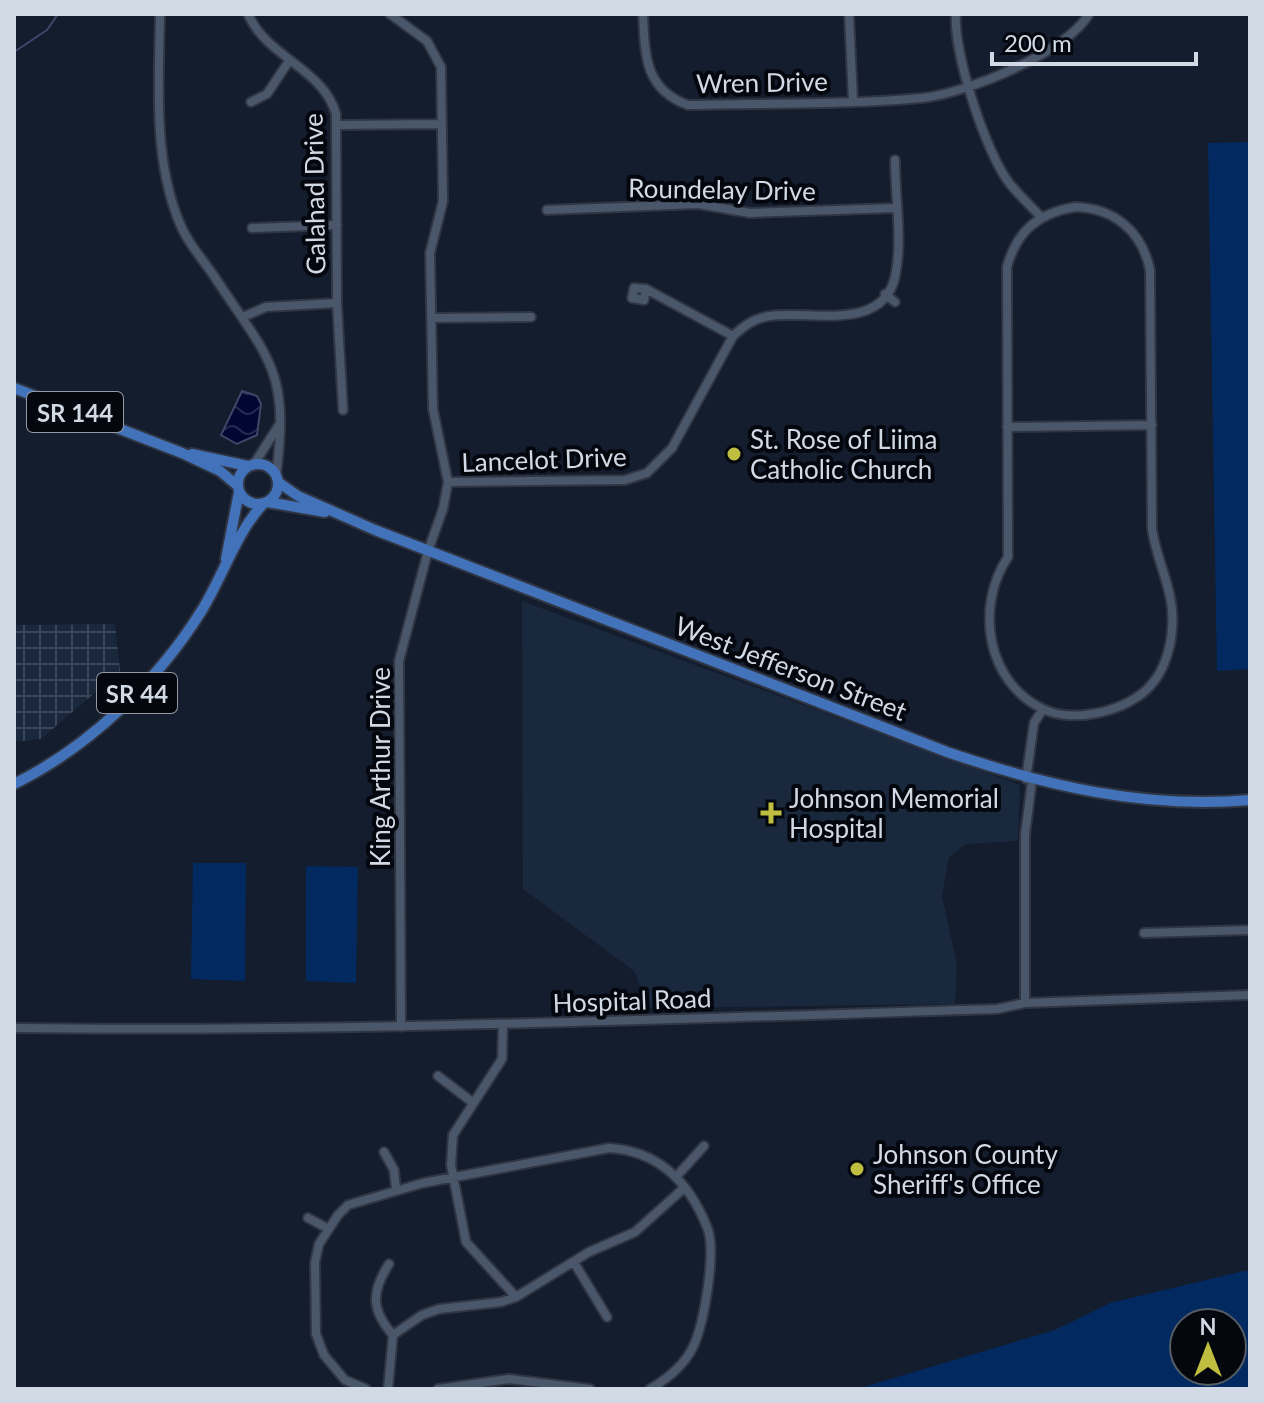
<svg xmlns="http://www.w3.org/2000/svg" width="1264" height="1403" viewBox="0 0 1264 1403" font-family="Lato,sans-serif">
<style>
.built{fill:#1a283d}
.industrial{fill:url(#industrial-grid)}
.green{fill:#032a60;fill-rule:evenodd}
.water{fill:url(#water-waves);stroke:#3f4667;stroke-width:2}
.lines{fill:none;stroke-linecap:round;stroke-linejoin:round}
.stream{stroke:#3f4667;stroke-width:2}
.minor-casing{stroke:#303543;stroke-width:12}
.major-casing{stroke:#303543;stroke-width:14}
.minor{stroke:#4a576a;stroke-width:8}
.major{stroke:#4273ba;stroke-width:10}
.poi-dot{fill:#c0be40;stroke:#04080e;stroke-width:3}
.labels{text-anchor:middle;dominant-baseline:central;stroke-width:8;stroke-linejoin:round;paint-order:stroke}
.shield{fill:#04080e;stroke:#949aa4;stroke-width:2}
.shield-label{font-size:24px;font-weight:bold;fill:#d1d9e4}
.street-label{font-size:26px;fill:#d1d9e4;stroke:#04080e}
.poi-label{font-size:26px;fill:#d1d9e4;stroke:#04080e;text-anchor:start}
</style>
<defs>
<pattern id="industrial-grid" width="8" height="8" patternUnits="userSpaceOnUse" patternTransform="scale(2)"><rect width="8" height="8" fill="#1a283d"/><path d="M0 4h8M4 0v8" fill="none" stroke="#3a4759"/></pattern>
<pattern id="water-waves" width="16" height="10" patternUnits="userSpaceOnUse" patternTransform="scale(2)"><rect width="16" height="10" fill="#000732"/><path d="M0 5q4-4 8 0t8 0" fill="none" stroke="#242b50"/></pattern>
</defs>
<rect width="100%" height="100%" fill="#131d2e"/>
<path class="built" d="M 522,601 L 1020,785 L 1018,841 L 966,844 L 949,857 L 942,896 L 957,965 L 955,1004 L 650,1008 L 634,971 L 523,889 Z"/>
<path class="industrial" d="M 115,624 L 120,671 L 41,739 L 14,742 L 14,625 Z"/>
<path class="green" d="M 1250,142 L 1250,669 L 1217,671 L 1208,143 Z
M 193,863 L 246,863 L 245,981 L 191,979 Z
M 306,866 L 358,867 L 356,983 L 306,981 Z
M 1244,1271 L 1250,1271 L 1250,1389 L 857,1389 L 1055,1330 L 1110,1303 ZM 1184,1323 L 1232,1323 L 1232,1371 L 1184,1371 Z"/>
<path class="water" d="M 242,391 L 257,396 L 261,404 L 257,435 L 237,444 L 221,435 Z"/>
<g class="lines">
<path class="stream" d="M 14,52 L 47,30 L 58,14"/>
<g class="minor-casing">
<path id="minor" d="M 160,14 C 159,82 153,155 178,219 C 186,241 201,257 214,276 C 269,360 290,369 276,476
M 248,14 C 267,58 323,68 336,114 L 337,303 L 343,410
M 390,14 L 427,41 L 441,67 L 443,201 L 430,253 L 433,409 L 448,482 L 443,509 L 428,551 L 399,661 L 401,1027
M 643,14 C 645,54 644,89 688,105 C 765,103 845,105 922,98 C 967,93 1066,53 1089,14
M 849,14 L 853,100
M 956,14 C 953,52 986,154 1010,184 C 1019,195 1030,205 1040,216
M 251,102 L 267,94 L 289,61
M 338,125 L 442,124
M 1075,207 C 1114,208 1142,231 1150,270 L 1152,529 C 1157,564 1176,593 1172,629 C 1171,647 1164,671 1151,685 C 1129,711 1074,724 1043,709 C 986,682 975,606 1008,557 L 1007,267 C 1017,230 1039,213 1075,207 Z
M 547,210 L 698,204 L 750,213 L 895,208
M 252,228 L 337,225
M 646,289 L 634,288 L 632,298 L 644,300 L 646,289 L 733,336
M 885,294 L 895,302
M 243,317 L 266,307 L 337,303
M 431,318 L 531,317
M 1007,427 L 1152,425
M 254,464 L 279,425
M 448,482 L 625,480 L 647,473 L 672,448 L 733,336 C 744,326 754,318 770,316 C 809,310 882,333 895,277 C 903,241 895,197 895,160
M 1026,779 L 1034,723 L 1043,709
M 1144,933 L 1250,930
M 1025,1003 L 1025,835 L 1032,781
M 503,1026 L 502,1059 L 453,1135 L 451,1165 L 466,1242 L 516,1297
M 14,1028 C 342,1032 669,1019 997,1009 L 1025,1003 L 1250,995
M 438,1076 L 472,1102
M 384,1152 L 394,1170 L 396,1189
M 676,1177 L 704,1146
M 308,1218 L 327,1228
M 389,1264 C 371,1292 371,1310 393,1335
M 575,1264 L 607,1317
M 366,1389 L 345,1380 L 324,1355 L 316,1334 L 315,1262 L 319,1244 L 338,1215 L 348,1205 L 423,1183 L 609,1148 C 659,1151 689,1182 707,1227 C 717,1250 704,1324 693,1347 C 684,1366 667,1379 650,1389
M 388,1389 L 393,1335 L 422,1315 L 439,1309 L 501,1302 L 516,1297 L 589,1252 L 635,1232 L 684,1188
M 438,1389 L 509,1379 L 590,1389"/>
</g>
<g class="major-casing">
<path id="major" d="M 14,388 L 182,453 L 220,471 L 238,486
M 192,454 L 248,466
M238 484a20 20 0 1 1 40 0a20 20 0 1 1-40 0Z
M 278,482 L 298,496 L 375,530 L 947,752 C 1046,786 1144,809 1250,800
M 267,502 L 325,512
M 226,559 L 239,492
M 14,784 C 89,747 158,681 202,610 C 223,576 236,533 263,504"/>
</g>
<use href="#minor" class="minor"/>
<use href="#major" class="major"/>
</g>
<g class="poi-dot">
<circle cx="734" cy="454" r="8"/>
<path d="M767 801h8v8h8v8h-8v8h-8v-8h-8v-8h8z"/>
<circle cx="857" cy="1169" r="8"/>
</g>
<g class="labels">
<g class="shield">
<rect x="27" y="392" width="96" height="40" rx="6"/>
<rect x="97" y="673" width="80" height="40" rx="6"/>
</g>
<g class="shield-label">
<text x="75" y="412">SR 144</text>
<text x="137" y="693">SR 44</text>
</g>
<g class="street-label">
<text transform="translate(762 82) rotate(-1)">Wren Drive</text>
<text transform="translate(722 189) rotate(1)">Roundelay Drive</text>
<text transform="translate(314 194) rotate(-91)">Galahad Drive</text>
<text transform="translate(544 459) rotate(-2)">Lancelot Drive</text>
<text transform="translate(791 668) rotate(21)">West Jefferson Street</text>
<text transform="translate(380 767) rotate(-90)">King Arthur Drive</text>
<text transform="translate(632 1000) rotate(-2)">Hospital Road</text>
</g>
<g class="poi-label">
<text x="750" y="439">St. Rose of Liima<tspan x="750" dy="30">Catholic Church</tspan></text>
<text x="789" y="798">Johnson Memorial<tspan x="789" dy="30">Hospital</tspan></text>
<text x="873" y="1154">Johnson County<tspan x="873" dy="30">Sheriff's Office</tspan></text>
</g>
</g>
<rect width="1264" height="1403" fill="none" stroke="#d1d9e4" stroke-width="32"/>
<g transform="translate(1208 1347)"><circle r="38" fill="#04080e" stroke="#565c64" stroke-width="2"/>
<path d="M0-6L14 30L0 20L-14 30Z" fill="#c0be40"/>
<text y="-12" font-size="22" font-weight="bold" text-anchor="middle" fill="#d1d9e4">N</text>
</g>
<path d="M992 52v12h204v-12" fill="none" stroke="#d1d9e4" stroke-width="4"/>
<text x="1004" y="52" font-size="24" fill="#d1d9e4" stroke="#04080e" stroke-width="6" paint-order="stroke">200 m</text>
</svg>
